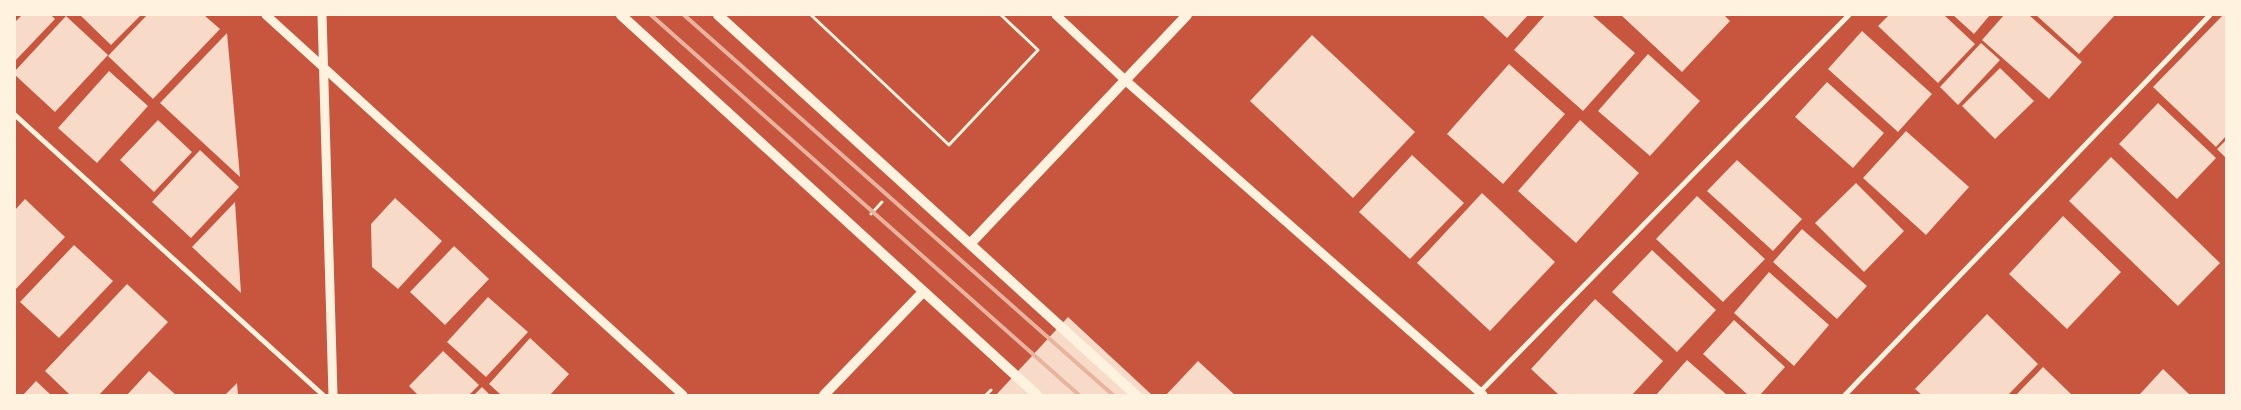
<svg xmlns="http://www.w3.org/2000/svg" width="2241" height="410" viewBox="0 0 2241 410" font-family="'Roboto Condensed',sans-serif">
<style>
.building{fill:#f7dbc8}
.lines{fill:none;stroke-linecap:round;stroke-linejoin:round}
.path{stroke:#fff3e0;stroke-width:3}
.minor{stroke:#fff3e0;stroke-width:5}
.tertiary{stroke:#fff3e0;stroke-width:9}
.secondary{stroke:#fff3e0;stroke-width:10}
.rail{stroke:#e9b49f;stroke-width:4}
</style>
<rect width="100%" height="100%" fill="#c8553d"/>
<path class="building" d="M 22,15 L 51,15 L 55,19 L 15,61 L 15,22 Z
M 80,15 L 141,15 L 111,45 Z
M 147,15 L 204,15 L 220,29 L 153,99 L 108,56 Z
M 1482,15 L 1528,15 L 1507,38 Z
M 1545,15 L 1592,15 L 1635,53 L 1583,111 L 1514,50 Z
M 1621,15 L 1724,15 L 1730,21 L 1682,72 Z
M 1889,15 L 1944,15 L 1975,44 L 1938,83 L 1878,26 Z
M 1953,15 L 1990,15 L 1974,34 Z
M 2004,15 L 2029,15 L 2082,62 L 2049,99 L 1982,40 Z
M 2036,15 L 2115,15 L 2079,54 Z
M 2223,15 L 2226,15 L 2226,136 L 2216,147 L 2153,87 Z
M 66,16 L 108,55 L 55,112 L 15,75 L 15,71 Z
M 1862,31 L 1932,94 L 1898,132 L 1828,69 Z
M 227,33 L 240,177 L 160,103 Z
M 1312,35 L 1415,132 L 1353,198 L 1250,101 Z
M 1981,43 L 2000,60 L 1958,105 L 1940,87 Z
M 1648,54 L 1700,101 L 1650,156 L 1598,111 Z
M 1509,64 L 1565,114 L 1503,184 L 1447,134 Z
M 2000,68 L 2034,101 L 1995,139 L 1962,106 Z
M 109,71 L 148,106 L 97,163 L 58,128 Z
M 1827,82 L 1884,133 L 1853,168 L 1795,117 Z
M 2158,103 L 2216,158 L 2177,199 L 2119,144 Z
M 158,120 L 192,152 L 154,192 L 120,160 Z
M 1580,120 L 1639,173 L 1576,243 L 1518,191 Z
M 1906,131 L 1969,187 L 1926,235 L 1863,178 Z
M 2226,140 L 2226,158 L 2217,149 Z
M 200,150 L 239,187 L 191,238 L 152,202 Z
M 1412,155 L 1464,203 L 1410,259 L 1359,212 Z
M 2111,157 L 2220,263 L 2178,306 L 2069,201 Z
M 1737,160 L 1802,219 L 1773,251 L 1707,191 Z
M 1856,183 L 1904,231 L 1864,272 L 1815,223 Z
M 1482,193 L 1555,262 L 1490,331 L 1417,263 Z
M 1697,196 L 1765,259 L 1723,302 L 1656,239 Z
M 395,198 L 442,241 L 398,289 L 372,267 L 371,224 Z
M 25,199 L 65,237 L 15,290 L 15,210 Z
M 235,202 L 241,293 L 192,247 Z
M 2063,216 L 2121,272 L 2067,329 L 2009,274 Z
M 1802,229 L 1867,286 L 1837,319 L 1773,262 Z
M 74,245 L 113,281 L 59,338 L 20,302 Z
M 454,246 L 489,279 L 445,325 L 410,292 Z
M 1652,250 L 1716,310 L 1677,352 L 1612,292 Z
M 1769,272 L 1829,325 L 1794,366 L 1734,313 Z
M 127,284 L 168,322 L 99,395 L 70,395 L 45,371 Z
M 488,297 L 528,332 L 486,377 L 447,342 Z
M 1595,299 L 1663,361 L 1632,395 L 1559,395 L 1531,369 Z
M 1987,314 L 2038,364 L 2008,395 L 1922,395 L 1915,389 Z
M 1068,317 L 1152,395 L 996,395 Z
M 1734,320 L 1785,367 L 1760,395 L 1748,395 L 1703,354 Z
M 530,338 L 569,374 L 550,395 L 501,395 L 489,384 Z
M 443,351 L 479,385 L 469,395 L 418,395 L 409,386 Z
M 1687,360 L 1727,395 L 1656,395 Z
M 1198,361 L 1235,395 L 1166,395 Z
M 2043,367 L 2072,395 L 2016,395 Z
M 2163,369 L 2190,395 L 2140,394 Z
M 149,371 L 176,395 L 127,395 Z
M 36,381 L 51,395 L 23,395 Z
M 237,383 L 238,395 L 225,395 Z
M 482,387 L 490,395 L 474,395 Z"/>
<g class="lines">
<path class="path" d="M 811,15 L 949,145 L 1038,50 L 1001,15
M 871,214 L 882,202
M 986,395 L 991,390"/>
<path class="minor" d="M 15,115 L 323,395
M 1480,392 L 1849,15
M 1845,395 L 2210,15"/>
<path class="tertiary" d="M 266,15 L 683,395
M 322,15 L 333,395
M 1056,15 L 1125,80 L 1483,395"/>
<path class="secondary" d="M 621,15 L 1037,395
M 718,15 L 1136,395
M 970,244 L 1187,15
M 824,395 L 923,292"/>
<path class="rail" d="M 651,15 L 1079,395
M 684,15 L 1113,395"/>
</g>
<rect width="2241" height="410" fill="none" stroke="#fff3e0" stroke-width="32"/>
</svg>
